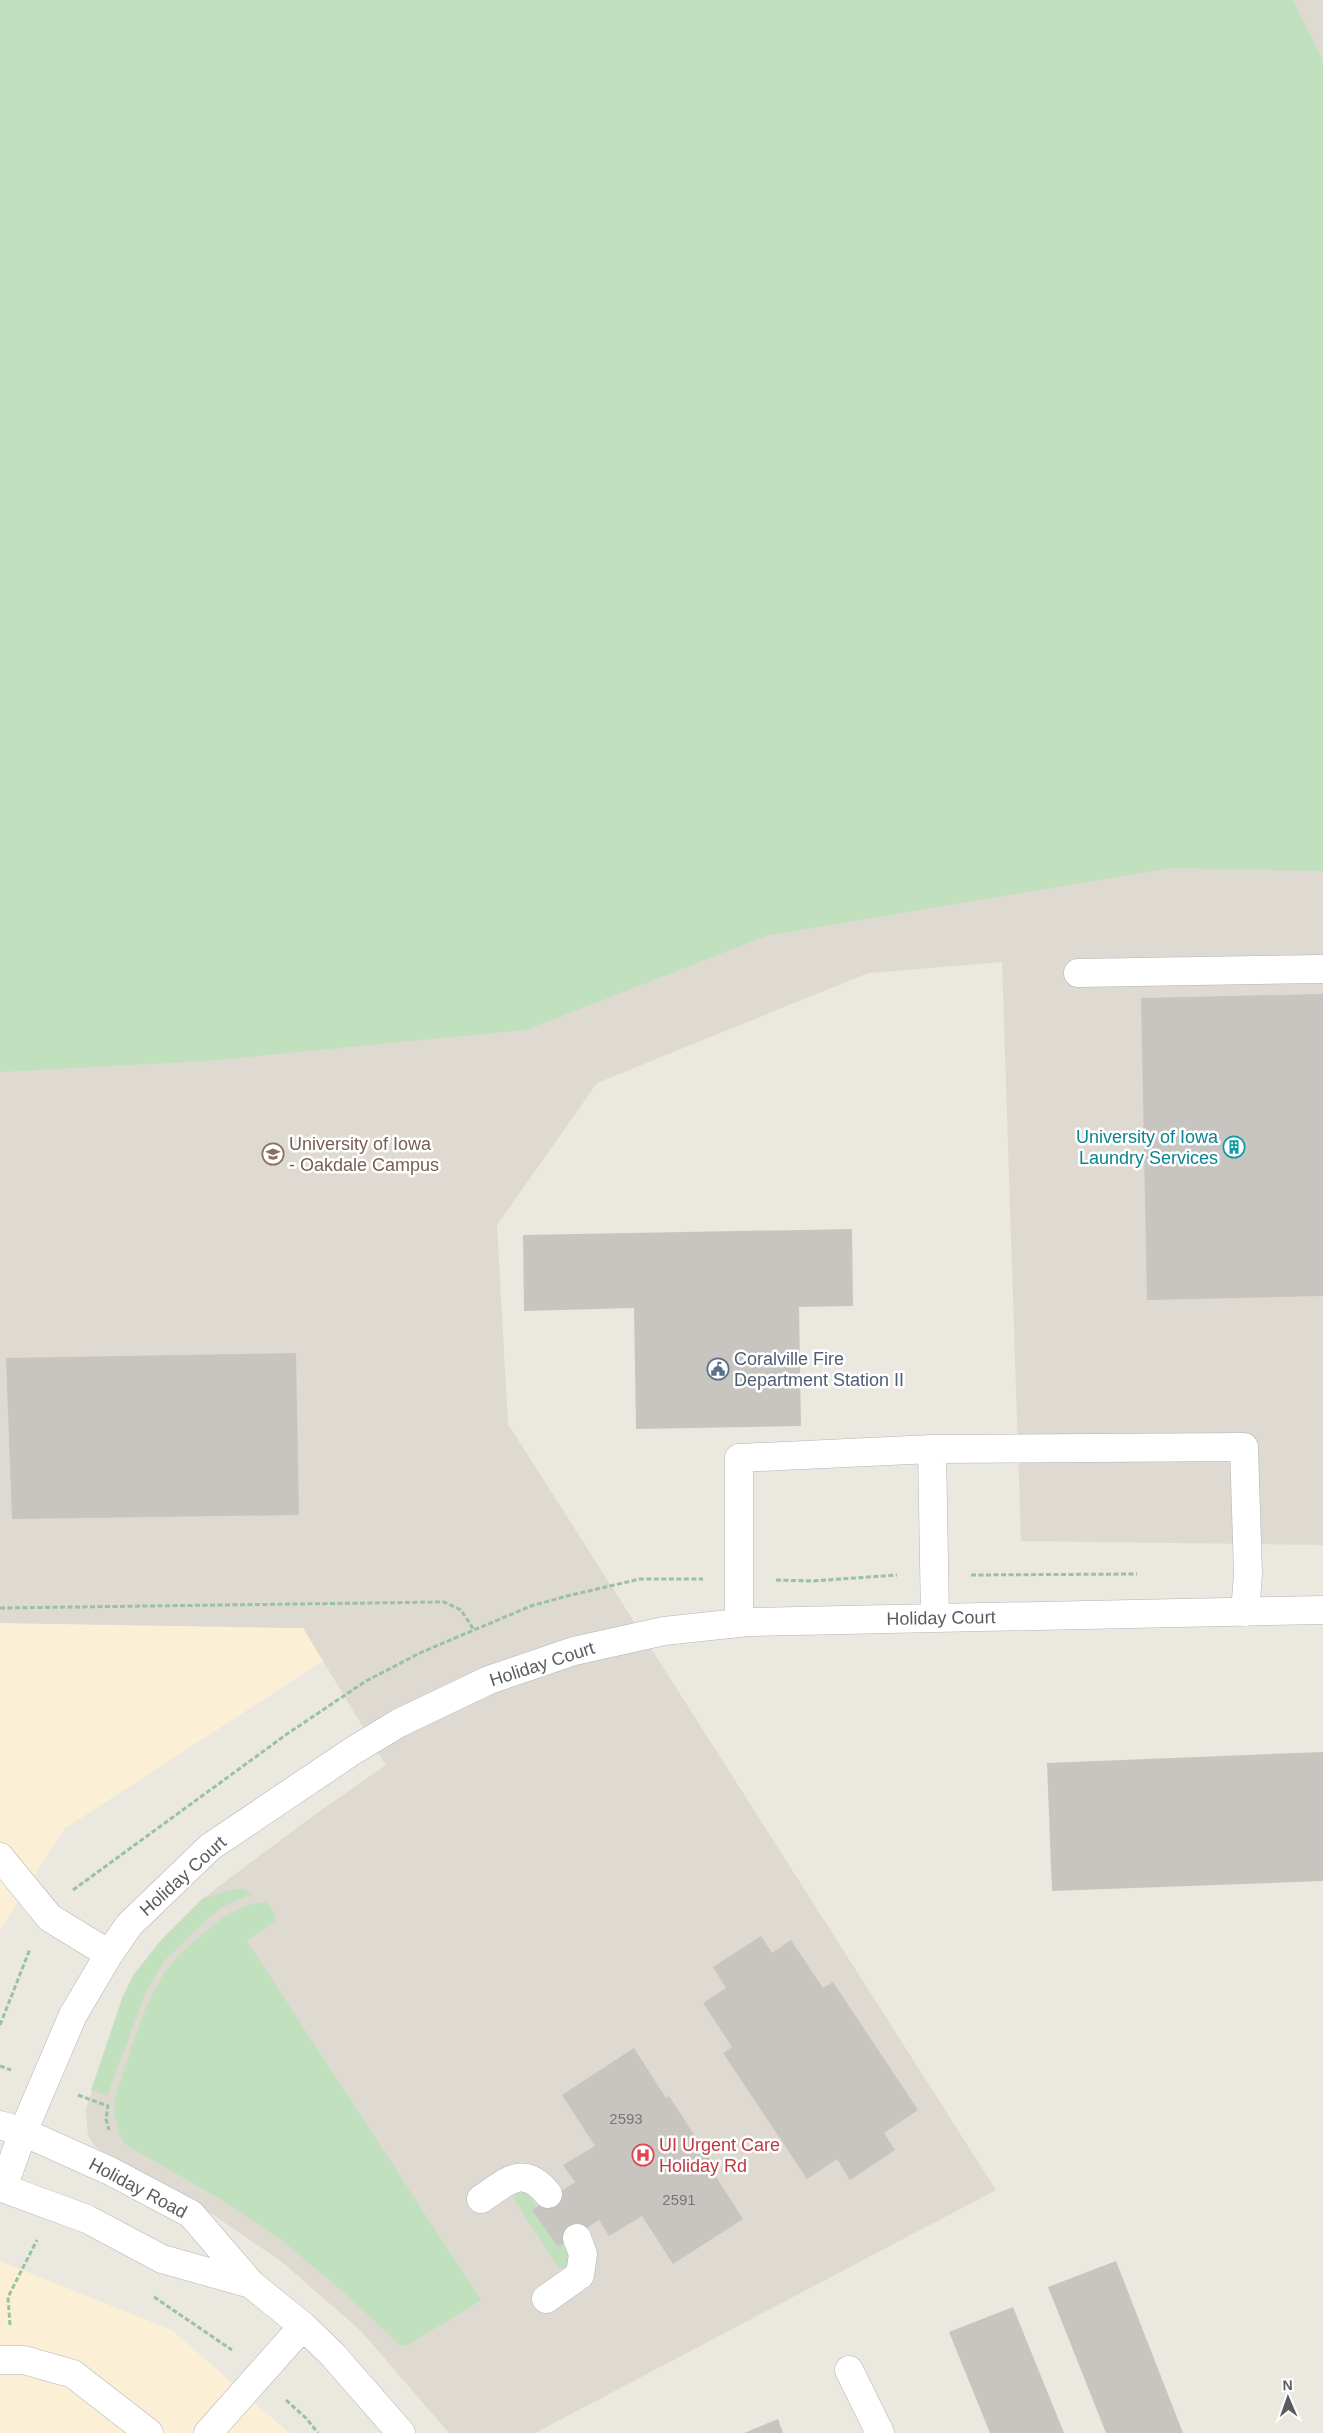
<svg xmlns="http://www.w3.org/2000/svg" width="1323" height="2433" viewBox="0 0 1323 2433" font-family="Arial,sans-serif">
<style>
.commercial{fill:#fbefd5}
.education{fill:#ded9d1}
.green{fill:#c1e1be}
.building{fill:#c8c5c0}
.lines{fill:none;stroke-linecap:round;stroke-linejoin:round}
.minor-tunnel{stroke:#c6c5c0;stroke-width:28;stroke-dasharray:28 14;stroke-linecap:butt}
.minor-casing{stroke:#b1b4b7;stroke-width:29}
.path{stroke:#98c2a0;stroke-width:3;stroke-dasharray:5 2.5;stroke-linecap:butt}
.minor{stroke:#fff;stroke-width:28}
.labels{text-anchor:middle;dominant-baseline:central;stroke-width:5;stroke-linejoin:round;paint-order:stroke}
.number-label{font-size:15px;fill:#757778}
.culture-label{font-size:18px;fill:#0d838f;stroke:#fff;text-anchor:end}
.education-label{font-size:18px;fill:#785e54;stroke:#fff;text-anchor:start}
.service-label{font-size:18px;fill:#4e5e75;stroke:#fff;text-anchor:start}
.street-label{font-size:18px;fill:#595d60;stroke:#fff}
.health-label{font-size:18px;fill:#be3a42;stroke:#fff;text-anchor:start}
</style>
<rect width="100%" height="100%" fill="#ebe8e0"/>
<path class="commercial" d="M 0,1623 L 303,1628 L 323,1661 L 64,1829 L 0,1930 Z
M 0,2261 L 172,2330 L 289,2433 L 0,2433 Z"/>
<path class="education" d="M 0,0 L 1323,0 L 1323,1545 L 1021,1541 L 1002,962 L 868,973 L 597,1083 L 497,1225 L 508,1424 L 996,2190 L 535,2433 L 449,2433 L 361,2331 L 282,2262 L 199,2205 L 107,2155 L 95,2146 L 88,2136 L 86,2109 L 123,1996 L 134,1974 L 163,1938 L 202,1899 L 317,1813 L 386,1765 L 303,1628 L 0,1623 Z"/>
<path class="green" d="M 0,0 L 1293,0 L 1323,61 L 1323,871 L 1170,868 L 766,936 L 526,1030 L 206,1061 L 0,1072 Z
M 234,1889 L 243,1889 L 252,1894 L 224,1906 L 212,1915 L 165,1960 L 146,1992 L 107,2096 L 91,2090 L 123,1996 L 134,1974 L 163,1938 L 202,1899 Z
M 266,1902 L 276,1915 L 275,1921 L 247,1941 L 481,2300 L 408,2345 L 401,2346 L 349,2297 L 283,2241 L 222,2200 L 126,2145 L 119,2134 L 114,2113 L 115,2097 C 129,2057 140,2012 163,1975 C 173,1959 191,1944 205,1932 C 223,1916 242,1903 266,1902 Z
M 518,2193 L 528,2193 L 537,2207 L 533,2210 L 570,2254 L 568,2266 L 565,2268 L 559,2268 L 514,2199 Z"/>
<path class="building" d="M 1323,994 L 1323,1296 L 1147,1300 L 1141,998 Z
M 852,1229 L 853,1306 L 799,1307 L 801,1426 L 636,1429 L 634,1308 L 524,1311 L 523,1235 Z
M 296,1353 L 299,1515 L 12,1519 L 6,1358 Z
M 1323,1752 L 1323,1881 L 1052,1891 L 1047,1763 Z
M 761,1936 L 772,1953 L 791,1940 L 823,1988 L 833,1982 L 918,2110 L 884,2133 L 895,2150 L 850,2180 L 837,2159 L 807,2179 L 723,2053 L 732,2047 L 703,2003 L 726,1988 L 713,1967 Z
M 634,2048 L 666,2098 L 669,2096 L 715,2167 L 711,2169 L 743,2219 L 673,2264 L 642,2216 L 609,2236 L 599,2220 L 558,2247 L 532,2210 L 575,2182 L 563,2165 L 595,2146 L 562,2095 Z
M 1116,2261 L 1183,2433 L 1106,2433 L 1048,2287 Z
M 1013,2307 L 1064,2433 L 990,2433 L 949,2332 Z
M 778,2419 L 783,2433 L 744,2433 Z"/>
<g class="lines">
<path class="minor-tunnel" d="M 548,2194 L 577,2238"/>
<g class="minor-casing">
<path id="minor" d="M 1078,973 L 1323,969
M 932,1449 L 935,1618
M 739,1623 L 739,1458 L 932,1449 L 1244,1447 L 1248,1574 L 1245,1612
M 0,1857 L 50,1918 L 109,1954
M 0,2125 L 23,2132 L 110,2171 L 191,2214 L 251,2284 L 303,2326 L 333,2355 L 401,2433
M 0,2187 L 87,2219 L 162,2259 L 251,2284
M 3,2188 L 23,2132 L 73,2015 L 109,1954 L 129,1925 L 210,1847 L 351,1752 L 399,1723 L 489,1680 L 574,1651 L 664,1631 L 748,1622 L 1323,1610
M 481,2199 C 507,2182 523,2163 548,2194
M 546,2299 L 580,2275 L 583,2254 L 577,2238
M 0,2360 L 24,2360 L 73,2374 L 149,2433
M 849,2370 L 880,2433
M 208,2433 L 303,2326"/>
</g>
<path class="path" d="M 971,1575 L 1137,1574
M 776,1580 L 813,1581 L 897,1575
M 0,1608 L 444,1602 L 461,1610 L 474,1630
M 73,1890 L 287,1734 L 366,1681 L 422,1652 L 531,1606 L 567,1596 L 640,1579 L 703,1579
M 0,2025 L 30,1949
M 0,2066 L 11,2070
M 78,2095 L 108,2106 L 106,2119 L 109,2130
M 154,2297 L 232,2350
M 10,2325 L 8,2297 L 37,2240
M 286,2400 L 306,2418 L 318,2433"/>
<use href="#minor" class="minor"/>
</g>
<defs>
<g id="building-ring" transform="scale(1.125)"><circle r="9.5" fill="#fff" stroke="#0f9aa8" stroke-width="1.5"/><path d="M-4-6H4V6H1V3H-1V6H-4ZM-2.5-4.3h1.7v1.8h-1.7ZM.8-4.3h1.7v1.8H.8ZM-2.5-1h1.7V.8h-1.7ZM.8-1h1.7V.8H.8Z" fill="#0f9aa8"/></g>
<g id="university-ring" transform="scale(1.125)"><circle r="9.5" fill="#fff" stroke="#8d6e63" stroke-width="1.5"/><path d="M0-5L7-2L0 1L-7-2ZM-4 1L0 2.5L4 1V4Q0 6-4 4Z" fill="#8d6e63"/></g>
<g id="civic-ring" transform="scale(1.125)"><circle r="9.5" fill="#fff" stroke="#5c6f8a" stroke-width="1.5"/><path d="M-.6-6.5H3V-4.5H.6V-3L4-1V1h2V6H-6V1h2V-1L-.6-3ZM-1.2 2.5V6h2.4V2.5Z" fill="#5c6f8a"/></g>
<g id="hospital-ring" transform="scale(1.125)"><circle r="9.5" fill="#fff" stroke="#e0444e" stroke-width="1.5"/><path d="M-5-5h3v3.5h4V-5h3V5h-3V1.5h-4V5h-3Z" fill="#e0444e"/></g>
</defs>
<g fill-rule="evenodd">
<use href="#building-ring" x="1234" y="1147"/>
<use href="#university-ring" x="273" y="1154"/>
<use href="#civic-ring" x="718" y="1369"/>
<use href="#hospital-ring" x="643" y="2155"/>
</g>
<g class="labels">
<g class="number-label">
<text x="626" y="2118">2593</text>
<text x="679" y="2199">2591</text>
</g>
<g class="culture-label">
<text x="1218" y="1137">University of Iowa<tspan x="1218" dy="21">Laundry Services</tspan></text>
</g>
<g class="education-label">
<text x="289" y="1144">University of Iowa<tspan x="289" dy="21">- Oakdale Campus</tspan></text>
</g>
<g class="service-label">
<text x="734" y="1359">Coralville Fire<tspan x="734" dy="21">Department Station II</tspan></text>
</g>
<g class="street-label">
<text transform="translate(941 1618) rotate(-1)">Holiday Court</text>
<text transform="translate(542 1664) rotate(-18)">Holiday Court</text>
<text transform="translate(183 1876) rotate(-42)">Holiday Court</text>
<text transform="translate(138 2188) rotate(28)">Holiday Road</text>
</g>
<g class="health-label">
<text x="659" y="2145">UI Urgent Care<tspan x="659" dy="21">Holiday Rd</tspan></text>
</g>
</g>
<g transform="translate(1288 2398) rotate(358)" stroke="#ffffff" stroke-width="4" paint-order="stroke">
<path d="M0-4L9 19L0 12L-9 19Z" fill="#595d60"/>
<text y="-8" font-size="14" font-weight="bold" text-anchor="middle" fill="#595d60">N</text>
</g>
</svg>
